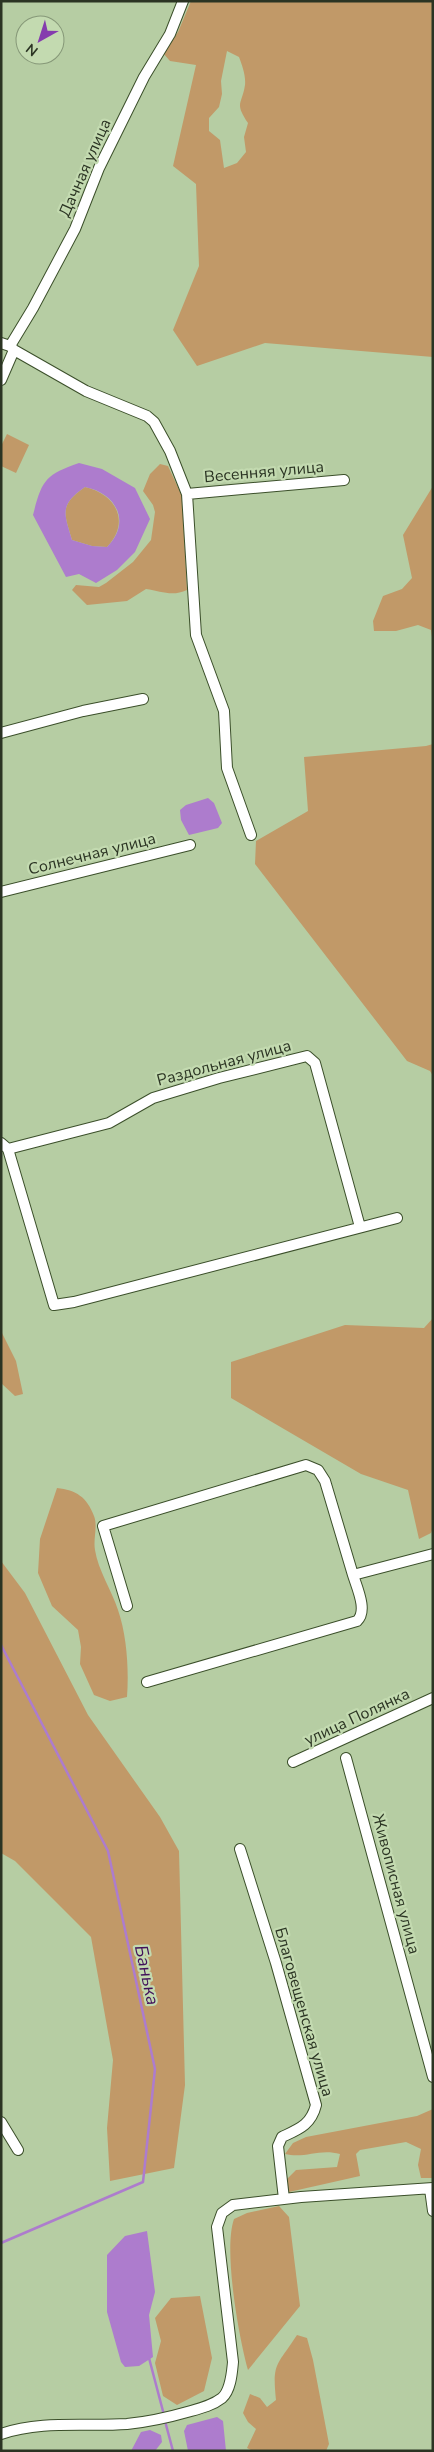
<svg xmlns="http://www.w3.org/2000/svg" width="434" height="2452" viewBox="0 0 434 2452" font-family="'Nunito Sans',sans-serif">
<style>
.green{fill:#c19968;fill-rule:evenodd}
.water{fill:#ad7ccd;fill-rule:evenodd}
.lines{fill:none;stroke-linecap:round;stroke-linejoin:round}
.stream{stroke:#ad7ccd;stroke-width:2.5}
.street-casing{stroke:#3b4f2a;stroke-width:12}
.street{stroke:#fff;stroke-width:10}
.labels{text-anchor:middle;dominant-baseline:central;stroke-width:4.5;stroke-linejoin:round;paint-order:stroke}
.street-label{font-size:16px;fill:#2b3423;stroke:#c3dab0}
.water-label{font-size:18px;font-style:italic;fill:#42115b;stroke:#c3dab0}
</style>
<rect width="100%" height="100%" fill="#b6cda3"/>
<path class="green" d="M 191,1 L 433,1 L 433,357 L 265,343 L 197,366 L 173,330 L 199,266 L 196,184 L 173,166 L 196,65 L 170,61 L 163,53 L 178,32 ZM 227,51 L 239,57 C 242,65 246,76 245,85 C 242,105 234,102 248,123 L 244,137 L 246,152 L 237,163 L 224,168 L 220,140 L 209,131 L 209,118 L 219,107 L 222,94 L 221,81 Z
M 7,434 L 29,445 L 16,473 L 1,466 L 1,446 Z
M 160,464 L 168,466 L 182,496 L 187,590 C 172,597 161,591 146,589 L 127,601 L 87,605 L 72,590 L 76,585 L 99,587 L 106,583 L 133,562 L 151,540 L 155,512 L 153,505 L 143,491 L 150,474 Z
M 433,486 L 433,644 L 431,630 L 418,625 L 396,631 L 374,631 L 373,621 L 383,596 L 402,589 L 412,578 L 403,535 Z
M 85,487 C 116,494 131,522 107,547 L 92,546 L 72,540 C 64,513 59,505 85,487 Z
M 433,744 L 433,1076 L 430,1071 L 407,1061 L 255,864 L 256,841 L 308,811 L 304,757 L 426,746 Z
M 433,1318 L 433,1528 L 431,1533 L 419,1539 L 408,1490 L 361,1474 L 231,1398 L 231,1362 L 345,1325 L 424,1328 Z
M 1,1331 L 16,1361 L 23,1394 L 15,1396 L 1,1383 Z
M 57,1488 C 76,1490 87,1497 94,1516 C 98,1526 93,1539 95,1550 C 98,1570 112,1591 118,1610 C 127,1636 129,1670 127,1697 L 110,1701 L 94,1695 L 80,1664 L 81,1647 L 78,1630 L 52,1606 L 38,1573 L 40,1539 Z
M 1,1561 L 25,1593 L 88,1715 L 160,1817 L 179,1851 L 185,2085 L 174,2168 L 110,2181 L 107,2128 L 113,2060 L 91,1937 L 15,1861 L 1,1853 Z
M 433,2109 L 433,2178 L 421,2178 L 418,2165 L 421,2149 L 406,2142 L 360,2150 L 356,2154 L 360,2176 L 289,2192 L 285,2186 L 286,2180 L 296,2170 L 337,2167 L 340,2154 C 319,2148 305,2159 285,2154 L 293,2143 L 306,2137 L 417,2116 Z
M 279,2206 L 289,2217 L 300,2306 L 248,2370 C 239,2338 223,2250 234,2219 L 247,2213 Z
M 200,2296 L 212,2358 L 204,2391 L 177,2405 L 163,2396 L 155,2363 L 161,2341 L 155,2318 L 171,2298 Z
M 297,2335 L 307,2338 L 313,2360 L 329,2444 L 326,2451 L 253,2451 L 247,2448 L 256,2429 L 248,2422 L 243,2413 L 250,2394 L 260,2398 L 267,2407 L 276,2400 C 272,2362 277,2366 297,2335 Z"/>
<path class="water" d="M 79,463 L 102,469 L 135,488 L 150,519 L 135,552 L 117,570 L 96,583 L 79,574 L 66,577 L 33,515 C 42,480 45,475 79,463 ZM 85,487 C 116,493 132,522 107,547 L 92,546 L 72,540 C 64,513 59,505 85,487 Z
M 208,798 L 214,803 L 222,823 L 218,828 L 189,835 L 181,820 L 180,810 L 186,805 Z
M 147,2231 L 155,2292 L 149,2315 L 153,2357 L 139,2366 L 125,2367 L 121,2362 L 107,2312 L 107,2255 L 125,2236 Z
M 217,2417 L 223,2421 L 226,2451 L 188,2451 L 184,2431 L 187,2425 Z
M 150,2430 L 161,2435 L 162,2442 L 155,2451 L 131,2451 L 141,2432 Z"/>
<g class="lines">
<path class="stream" d="M 1,1645 L 108,1851 L 155,2069 L 143,2182 L 1,2243
M 149,2358 L 164,2415
M 165,2421 L 173,2451"/>
<g class="street-casing">
<path id="street" d="M 1,343 L 10,346 L 14,350 L 86,391 L 147,416 L 154,422 L 170,451 L 187,494 L 196,635 L 224,711 L 227,768 L 251,835
M 10,346 L 33,308 L 75,229 L 99,168 L 144,77 L 170,34 L 183,1
M 1,380 L 14,350
M 187,494 L 344,480
M 1,733 L 83,711 L 143,699
M 1,892 L 190,845
M 1,1143 L 8,1149 L 54,1305 L 74,1302 L 397,1218
M 8,1149 L 109,1123 L 153,1098 L 219,1078 L 307,1056 L 315,1063 L 360,1227
M 127,1606 L 103,1526 L 306,1465 L 318,1470 L 325,1481 L 353,1575 L 433,1554
M 147,1682 L 357,1621 C 368,1611 357,1588 353,1575
M 346,1758 L 433,2077
M 293,1762 L 433,1698
M 240,1849 L 276,1963 L 316,2105 C 311,2125 299,2129 282,2137 L 278,2146 L 284,2199
M 1,2122 L 18,2150
M 430,2189 L 433,2211
M 1,2434 C 42,2420 85,2427 127,2424 C 148,2422 170,2417 191,2411 C 202,2408 213,2405 222,2398 C 231,2390 232,2372 233,2362 L 217,2227 L 222,2213 L 233,2205 L 301,2197 L 433,2188"/>
</g>
<use href="#street" class="street"/>
</g>
<g class="labels">
<g class="street-label">
<text transform="translate(85 168) rotate(-66)">Дачная улица</text>
<text transform="translate(264 472) rotate(-5)">Весенняя улица</text>
<text transform="translate(92 854) rotate(-14)">Солнечная улица</text>
<text transform="translate(224 1063) rotate(-15)">Раздольная улица</text>
<text transform="translate(357 1717) rotate(-25)">улица Полянка</text>
<text transform="translate(396 1884) rotate(75)">Живописная улица</text>
<text transform="translate(304 2012) rotate(74)">Благовещенская улица</text>
</g>
<g class="water-label">
<text transform="translate(147 1975) rotate(78)">Банька</text>
</g>
</g>
<rect width="434" height="2452" fill="none" stroke="#2b3423" stroke-width="5"/>
<g transform="translate(40 40) rotate(219)"><circle r="24" fill="#c3dab0" stroke="#869878"/>
<path d="M0-4L9 19L0 12L-9 19Z" fill="#853cae"/>
<text y="-8" font-size="14" font-weight="bold" text-anchor="middle" fill="#2b3423">N</text>
</g>
</svg>
